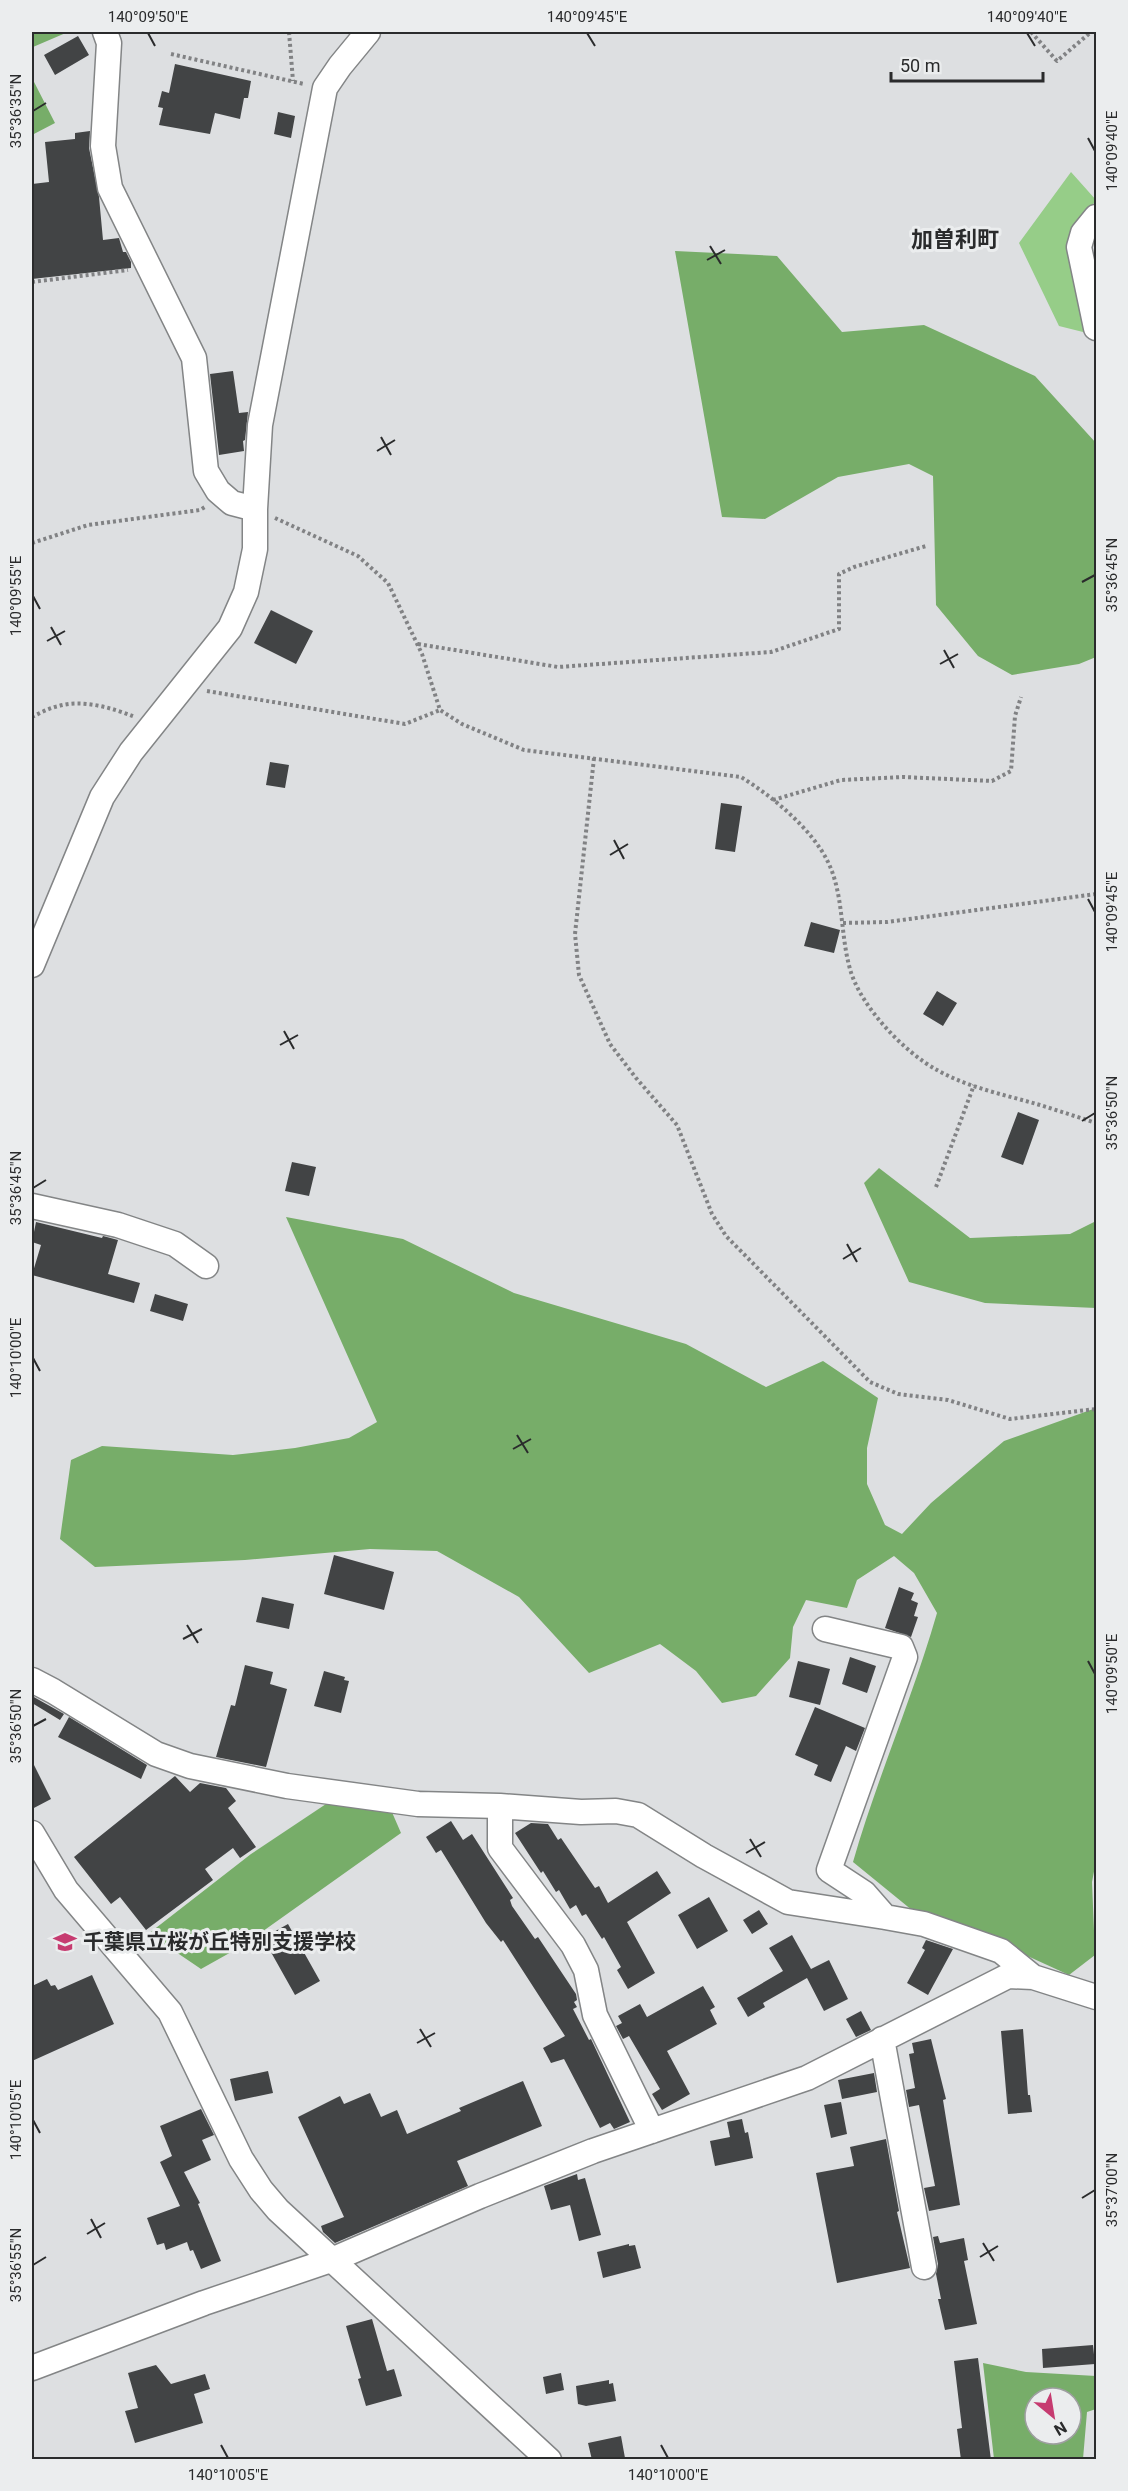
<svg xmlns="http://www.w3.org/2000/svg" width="1128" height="2491" viewBox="0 0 1128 2491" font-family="Roboto,'Noto Sans JP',sans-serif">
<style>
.green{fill:#96cd88}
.forest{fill:#77ad69;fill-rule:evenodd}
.building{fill:#424445}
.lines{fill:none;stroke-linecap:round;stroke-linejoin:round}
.minor-casing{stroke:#838586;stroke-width:27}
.path{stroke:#818284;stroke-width:4;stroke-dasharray:3 3;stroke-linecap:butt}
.minor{stroke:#fff;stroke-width:24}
.ticks{fill:none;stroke:#2a2b2c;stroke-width:2}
.labels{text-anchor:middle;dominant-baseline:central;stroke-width:6;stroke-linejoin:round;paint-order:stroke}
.poi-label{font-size:21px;font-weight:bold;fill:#2a2b2c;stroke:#ebedee;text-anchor:start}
.neighbourhood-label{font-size:22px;font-weight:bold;fill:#2a2b2c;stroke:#ebedee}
.neatline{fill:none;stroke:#2a2b2c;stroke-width:2}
.ticks-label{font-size:15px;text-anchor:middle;fill:#2a2b2c}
</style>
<rect width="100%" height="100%" fill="#dddfe1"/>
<path class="green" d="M 1071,172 L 1096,200 L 1072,234 L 1087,333 L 1059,326 L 1019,243 Z"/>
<path class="forest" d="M 32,32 L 68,32 L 33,47 L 32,50 Z
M 32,78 L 55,123 L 32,135 Z
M 675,251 L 777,256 L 842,332 L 924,325 L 1035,376 L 1096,443 L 1096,657 L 1079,664 L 1012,675 L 978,656 L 936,605 L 933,476 L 909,464 L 838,477 L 765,519 L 722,517 Z
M 879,1168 L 970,1238 L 1070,1234 L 1096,1221 L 1096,1308 L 985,1303 L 909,1282 L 864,1183 Z
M 286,1217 L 403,1239 L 514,1293 L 686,1344 L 766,1387 L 823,1361 L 878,1398 L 867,1448 L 867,1484 L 885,1525 L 902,1534 L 931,1503 L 1004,1441 L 1096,1408 L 1096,1861 L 1092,1882 L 1095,1955 L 1069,1975 L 1010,1948 L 918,1915 L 853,1862 C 877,1778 913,1697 937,1613 L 914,1573 L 894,1556 L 857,1580 L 847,1608 L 806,1600 L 793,1627 L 790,1658 L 756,1696 L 722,1703 L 696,1671 L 660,1644 L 589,1673 L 519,1597 L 437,1551 L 370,1549 L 245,1560 L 95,1567 L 60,1539 L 71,1460 L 102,1446 L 233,1455 L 295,1448 L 349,1438 L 377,1422 Z
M 381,1787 L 401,1833 L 242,1946 L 201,1969 L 173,1950 L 143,1938 L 251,1854 L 332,1800 Z
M 983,2363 L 1026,2372 L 1096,2376 L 1096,2409 L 1087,2412 L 1083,2459 L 994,2459 ZM 1035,2398 L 1071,2398 L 1071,2434 L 1035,2434 Z"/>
<path class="building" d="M 78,36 L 89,55 L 55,75 L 44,55 Z
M 175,64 L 251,81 L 248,98 L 244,98 L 240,119 L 215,113 L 210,134 L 159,125 L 163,108 L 158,107 L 162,91 L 169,93 Z
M 278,112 L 295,116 L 291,138 L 274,134 Z
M 90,131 L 89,148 L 99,197 L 103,240 L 119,238 L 123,252 L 126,252 L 131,262 L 131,268 L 32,279 L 32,184 L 49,182 L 45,142 L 75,139 L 75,133 Z
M 233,371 L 239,413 L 248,412 L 245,440 L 243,441 L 244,451 L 219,455 L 210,374 Z
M 271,610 L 313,631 L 296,664 L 254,643 Z
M 270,762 L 289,765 L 285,788 L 266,785 Z
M 721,803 L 742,806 L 735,852 L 715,849 Z
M 811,922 L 840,930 L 834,953 L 804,946 Z
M 937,991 L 957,1003 L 943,1026 L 923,1014 Z
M 1018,1112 L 1039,1120 L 1023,1165 L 1001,1157 Z
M 292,1162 L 316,1167 L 309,1196 L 285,1191 Z
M 36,1222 L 102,1238 L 103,1236 L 118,1240 L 108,1274 L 140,1283 L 134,1303 L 32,1275 L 41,1245 L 32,1242 Z
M 155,1294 L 188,1304 L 183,1321 L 150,1311 Z
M 334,1555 L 394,1572 L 384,1610 L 324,1594 Z
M 899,1587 L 914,1593 L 911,1600 L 918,1603 L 914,1616 L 918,1617 L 911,1637 L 885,1628 Z
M 262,1597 L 294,1604 L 289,1629 L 256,1622 Z
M 850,1657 L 876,1666 L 867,1693 L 842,1684 Z
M 798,1661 L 830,1669 L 820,1705 L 789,1697 Z
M 245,1665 L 273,1672 L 270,1684 L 287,1689 L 266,1767 L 216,1757 L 231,1705 L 235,1706 Z
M 324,1671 L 345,1677 L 344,1680 L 349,1681 L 341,1713 L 314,1706 Z
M 32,1696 L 64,1714 L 60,1720 L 32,1703 Z
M 815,1707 L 865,1728 L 856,1751 L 846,1746 L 831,1782 L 814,1775 L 818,1765 L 795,1755 Z
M 69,1717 L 147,1765 L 141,1779 L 58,1737 Z
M 32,1761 L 51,1799 L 32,1809 Z
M 175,1776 L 190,1792 L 200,1783 L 226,1788 L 236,1801 L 228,1808 L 256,1847 L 240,1858 L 233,1848 L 205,1869 L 213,1880 L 146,1930 L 120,1897 L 111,1904 L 74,1857 Z
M 451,1821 L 463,1840 L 472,1834 L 513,1898 L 510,1900 L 512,1906 L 535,1939 L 538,1937 L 576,1994 L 577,2000 L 574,2002 L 577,2007 L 573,2009 L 589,2040 L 591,2039 L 630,2122 L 614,2129 L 610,2123 L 600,2128 L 564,2059 L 551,2063 L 543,2048 L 565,2036 L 503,1940 L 501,1942 L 486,1923 L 441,1850 L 436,1853 L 426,1837 Z
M 531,1823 L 548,1824 L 558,1840 L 561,1838 L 595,1888 L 599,1886 L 608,1903 L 657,1871 L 671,1893 L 627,1922 L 655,1973 L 628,1989 L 617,1970 L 621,1967 L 604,1937 L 602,1939 L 586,1914 L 582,1916 L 576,1905 L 570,1909 L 559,1890 L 556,1892 L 543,1871 L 541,1873 L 515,1833 Z
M 709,1897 L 728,1931 L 697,1949 L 678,1915 Z
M 759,1910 L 768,1924 L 752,1934 L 743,1920 Z
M 288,1924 L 320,1981 L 295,1995 L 263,1938 Z
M 792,1935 L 811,1969 L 829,1960 L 848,1999 L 824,2011 L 807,1978 L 763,2003 L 765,2007 L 748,2017 L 737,1998 L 783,1971 L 769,1948 Z
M 926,1940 L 953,1949 L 928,1995 L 907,1983 L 925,1950 L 922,1948 Z
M 92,1975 L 114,2024 L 32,2061 L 32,1986 L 47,1979 L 51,1986 L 55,1985 L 58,1990 Z
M 703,1986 L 715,2007 L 710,2010 L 717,2024 L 667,2051 L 690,2094 L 662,2110 L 652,2094 L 660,2089 L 629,2036 L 623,2039 L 616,2026 L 622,2023 L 618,2016 L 640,2004 L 647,2017 Z
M 861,2011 L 871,2030 L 856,2037 L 846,2019 Z
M 1023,2029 L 1028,2095 L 1030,2095 L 1032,2112 L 1008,2114 L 1001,2031 Z
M 931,2039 L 946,2099 L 943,2100 L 960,2205 L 929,2211 L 924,2188 L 935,2186 L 919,2105 L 909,2107 L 906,2090 L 915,2088 L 909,2054 L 914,2053 L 912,2043 Z
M 268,2071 L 273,2093 L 235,2101 L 230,2079 Z
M 874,2073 L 877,2092 L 842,2099 L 838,2080 Z
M 523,2081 L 542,2126 L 457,2161 L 468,2186 L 335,2243 L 323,2232 L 321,2226 L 344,2217 L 298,2117 L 340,2096 L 344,2104 L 370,2093 L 381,2117 L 397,2110 L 407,2134 L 461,2111 L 459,2108 Z
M 841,2102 L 847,2134 L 831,2138 L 824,2105 Z
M 201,2109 L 214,2135 L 202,2140 L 211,2160 L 184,2172 L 200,2203 L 198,2204 L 221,2261 L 201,2269 L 193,2250 L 190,2251 L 187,2242 L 166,2250 L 164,2243 L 157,2245 L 147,2218 L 180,2206 L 160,2162 L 172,2156 L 160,2126 Z
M 742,2119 L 745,2133 L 748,2132 L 753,2158 L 715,2166 L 710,2141 L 730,2137 L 727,2122 Z
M 886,2139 L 899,2211 L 897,2212 L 910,2268 L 837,2283 L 816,2173 L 854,2166 L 850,2147 Z
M 577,2174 L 578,2180 L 585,2178 L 601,2235 L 579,2241 L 570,2205 L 551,2210 L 544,2186 Z
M 938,2236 L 940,2243 L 964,2238 L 968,2260 L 964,2261 L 977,2324 L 945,2330 L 938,2299 L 941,2299 L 936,2274 L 938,2264 L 933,2237 Z
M 629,2244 L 629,2246 L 635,2245 L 641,2268 L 603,2278 L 597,2252 Z
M 372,2319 L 387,2371 L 394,2369 L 402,2396 L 366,2406 L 358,2379 L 361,2378 L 346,2326 Z
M 1093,2345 L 1095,2364 L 1043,2368 L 1042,2349 Z
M 978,2358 L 991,2460 L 961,2460 L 957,2429 L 962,2428 L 954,2361 Z
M 156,2365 L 171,2384 L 205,2374 L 210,2389 L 194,2394 L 203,2423 L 135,2443 L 125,2411 L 138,2408 L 128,2373 Z
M 561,2373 L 564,2390 L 546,2394 L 543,2377 Z
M 609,2380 L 609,2384 L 613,2383 L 616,2401 L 586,2406 L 578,2404 L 576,2386 Z
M 621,2436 L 625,2458 L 592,2460 L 588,2443 Z"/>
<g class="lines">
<g class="minor-casing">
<path id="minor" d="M 105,32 L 109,43 L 103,146 L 110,188 L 194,358 L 206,471 L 218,491 L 232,503 L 255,509
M 1096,217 L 1083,233 L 1079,247 L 1096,328
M 32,965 L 102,797 L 131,752 L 230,628 L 246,592 L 255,549 L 255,509 L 260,425 L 325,88 L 340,66 L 368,32
M 32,1206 L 118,1225 L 175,1244 L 206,1266
M 825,1629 L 901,1647 L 905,1657 L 829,1870 L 864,1893 L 885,1917 L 924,1924 L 1001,1951 L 1033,1977
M 32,1680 L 53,1691 L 156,1754 L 190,1766 L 287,1786 L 418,1804 L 500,1806 L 581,1812 L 616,1811 L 638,1815 L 704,1856 L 788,1902 L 885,1917
M 500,1806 L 500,1848 L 573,1945 L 586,1970 L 595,2015 L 652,2131
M 32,1833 L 66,1890 L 170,2012 L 241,2159 L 261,2190 L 278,2210 L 549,2460
M 882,2039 L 924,2267
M 32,2368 L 204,2303 L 334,2259 L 480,2196 L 593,2151 L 807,2078 L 1008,1976 L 1033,1977 L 1096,1997"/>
</g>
<path class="path" d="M 289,32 L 293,81
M 1031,32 L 1057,61 L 1091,32
M 171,54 L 304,84
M 32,282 L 128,270
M 275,518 L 358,556 L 388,583 L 422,654 L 440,710 L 462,724 L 524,750 L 741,777 C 772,796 812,829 828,862 C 844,895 840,934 850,969 C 860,1006 904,1052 937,1070 C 969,1088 1006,1095 1040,1105 C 1059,1111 1078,1117 1096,1123
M 32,543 L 88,525 L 200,510 L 205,507
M 418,644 L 558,667 L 771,652 L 839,629 L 839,574 L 854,567 L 926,546
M 207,691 L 405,724 L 440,710
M 32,717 C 40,713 49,708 59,706 C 82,699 113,708 135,717
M 594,758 L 575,934 L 579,975 L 610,1044 L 636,1078 L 677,1125 L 712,1214 L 726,1236 L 870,1382 L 898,1394 L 948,1400 L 1010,1419 L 1096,1409
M 773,800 L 841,780 L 903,777 L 992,781 L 1011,771 L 1015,716 L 1021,697
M 843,923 L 887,922 L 1096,894
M 936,1187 L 974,1085"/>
<use href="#minor" class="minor"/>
</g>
<path class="ticks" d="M 148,33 L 155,46M 587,33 L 595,46M 1027,33 L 1035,46M 33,111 L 46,103M 1088,138 L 1095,151M 710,246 L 721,264M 707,260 L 725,250M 381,437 L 391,455M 377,451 L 395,440M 1082,582 L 1095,575M 33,596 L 40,609M 51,627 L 61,645M 47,641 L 65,631M 944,650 L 954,668M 940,664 L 958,654M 614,840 L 624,859M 610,855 L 628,844M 1088,899 L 1095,912M 284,1031 L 294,1049M 280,1045 L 298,1035M 1082,1121 L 1095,1113M 33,1188 L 46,1180M 847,1244 L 857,1262M 843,1259 L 861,1248M 33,1358 L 40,1371M 517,1435 L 528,1453M 513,1449 L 531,1439M 187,1625 L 198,1643M 183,1639 L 202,1629M 1088,1661 L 1095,1674M 33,1726 L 46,1719M 750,1839 L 761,1857M 746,1853 L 765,1842M 420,2029 L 431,2047M 417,2043 L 435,2033M 33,2120 L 40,2133M 1082,2198 L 1095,2190M 91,2219 L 101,2238M 87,2234 L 105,2223M 983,2243 L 994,2261M 980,2257 L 998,2246M 33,2265 L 46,2257M 221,2445 L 228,2458M 661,2445 L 668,2458"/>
<defs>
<g id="school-bare" transform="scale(1.8)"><path d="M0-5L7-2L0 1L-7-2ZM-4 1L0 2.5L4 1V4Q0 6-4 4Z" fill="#c63b70" stroke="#ebedee" stroke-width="2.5" paint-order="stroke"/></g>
</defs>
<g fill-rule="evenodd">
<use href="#school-bare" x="65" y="1942"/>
</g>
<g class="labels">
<g class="poi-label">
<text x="83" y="1942">千葉県立桜が丘特別支援学校</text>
</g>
<g class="neighbourhood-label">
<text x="955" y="239">加曽利町</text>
</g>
</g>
<rect width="1128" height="2491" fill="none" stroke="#ebedee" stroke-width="66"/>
<g transform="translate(1053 2416) rotate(150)"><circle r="28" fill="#ebedee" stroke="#9e9fa0" stroke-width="1.5"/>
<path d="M0-4.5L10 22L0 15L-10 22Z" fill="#c63b70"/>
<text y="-9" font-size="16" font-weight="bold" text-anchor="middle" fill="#2a2b2c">N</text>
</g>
<path d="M891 72v9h152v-9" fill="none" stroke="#2a2b2c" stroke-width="3"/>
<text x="900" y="72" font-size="18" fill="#2a2b2c" stroke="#ebedee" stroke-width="4.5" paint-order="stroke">50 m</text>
<rect x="33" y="33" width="1062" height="2425" class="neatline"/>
<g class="ticks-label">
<text x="148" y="22">140°09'50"E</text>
<text x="587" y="22">140°09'45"E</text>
<text x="1027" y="22">140°09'40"E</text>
<text transform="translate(16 111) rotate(-90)" y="5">35°36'35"N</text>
<text transform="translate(1112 151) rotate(-90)" y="5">140°09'40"E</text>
<text transform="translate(1112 575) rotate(-90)" y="5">35°36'45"N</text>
<text transform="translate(16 596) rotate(-90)" y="5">140°09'55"E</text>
<text transform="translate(1112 912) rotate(-90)" y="5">140°09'45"E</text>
<text transform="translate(1112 1113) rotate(-90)" y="5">35°36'50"N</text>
<text transform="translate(16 1188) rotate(-90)" y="5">35°36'45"N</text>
<text transform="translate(16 1358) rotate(-90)" y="5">140°10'00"E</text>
<text transform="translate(1112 1674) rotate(-90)" y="5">140°09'50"E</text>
<text transform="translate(16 1726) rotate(-90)" y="5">35°36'50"N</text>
<text transform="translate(16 2120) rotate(-90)" y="5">140°10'05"E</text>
<text transform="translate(1112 2190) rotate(-90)" y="5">35°37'00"N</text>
<text transform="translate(16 2265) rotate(-90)" y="5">35°36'55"N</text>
<text x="228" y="2480">140°10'05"E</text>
<text x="668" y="2480">140°10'00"E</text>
</g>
</svg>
